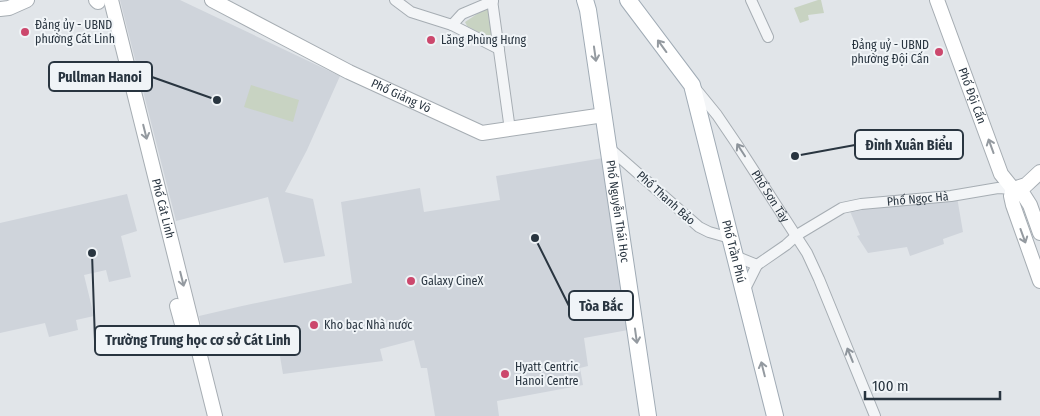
<svg xmlns="http://www.w3.org/2000/svg" width="1040" height="416" viewBox="0 0 1040 416" font-family="'Fira Sans Condensed',sans-serif">
<style>
.built{fill:#cfd4db}
.green{fill:#c8d3c2}
.lines{fill:none;stroke-linecap:round;stroke-linejoin:round}
.street-casing{stroke:#a6adb3;stroke-width:12}
.secondary-casing{stroke:#a6adb3;stroke-width:16}
.primary-casing{stroke:#a0abb5;stroke-width:18}
.street{stroke:#f3f5f7;stroke-width:10}
.secondary{stroke:#fff;stroke-width:14}
.primary{stroke:#fff;stroke-width:16}
.oneway{stroke:#949aa0}
.oneway2{stroke:#8e959c}
.poi-dot{fill:#cc486d;stroke:#f0f4f7;stroke-width:2}
.labels{text-anchor:middle;dominant-baseline:central;stroke-width:4;stroke-linejoin:round;paint-order:stroke}
.poi-label{font-size:12px;fill:#293540;stroke:#f0f4f7;text-anchor:start}
.street-label{font-size:12px;fill:#293540;stroke:#f0f4f7}
.leader{fill:none;stroke:#293540;stroke-width:2}
.callout-dot{fill:#293540;stroke:#f0f4f7;stroke-width:2}
.callout{fill:#f0f4f7;stroke:#293540;stroke-width:2}
.callout-label{font-size:14px;text-anchor:middle;font-weight:bold;fill:#293540}
</style>
<rect width="100%" height="100%" fill="#e1e5e9"/>
<path class="built" d="M 120,0 L 180,0 L 340,76 L 307,150 L 285,192 L 313,199 L 325,256 L 284,263 L 268,197 L 176,221 Z
M 603,158 L 628,330 L 584,338 L 588,366 L 580,368 L 583,385 L 497,401 L 499,416 L 435,416 L 427,368 L 421,368 L 414,340 L 380,349 L 383,361 L 283,374 L 276,333 L 207,350 L 199,316 L 242,306 L 352,283 L 341,202 L 420,188 L 424,212 L 500,200 L 496,176 Z
M 127,194 L 137,231 L 121,236 L 131,277 L 109,282 L 106,270 L 84,275 L 94,316 L 76,320 L 78,330 L 49,337 L 45,323 L 0,333 L 0,223 Z
M 957,197 L 963,232 L 943,239 L 944,244 L 910,256 L 907,247 L 868,253 L 857,236 L 860,235 L 849,209 Z"/>
<path class="green" d="M 818,0 L 821,0 L 824,13 L 808,15 L 809,20 L 800,23 L 794,8 Z
M 486,8 L 490,11 L 494,36 L 489,38 L 467,26 L 465,22 Z
M 251,85 L 299,100 L 293,122 L 244,107 Z"/>
<g class="lines">
<g class="street-casing">
<g id="street">
<path d="M 395,0 L 411,12 L 452,25 L 462,14 L 493,1"/>
<path d="M 492,0 L 510,130"/>
<path d="M 751,0 L 768,37"/>
<path d="M 452,25 L 499,49"/>
<path id="s1" d="M 695,88 L 717,115 L 736,143 L 807,253 L 819,279 L 875,416"/>
<path d="M 608,147 L 699,227 L 709,232 L 730,238"/>
<path d="M 735,256 L 757,265"/>
<path id="s2" d="M 744,291 L 757,265 L 786,245 L 797,235 L 842,208 L 861,204 L 951,196 L 998,188 L 1013,189"/>
</g>
</g>
<g class="secondary-casing">
<g id="secondary">
<path d="M 96,0 L 98,2"/>
<path id="s3" d="M 111,0 L 215,416"/>
<path id="s4" d="M 212,0 L 349,72 L 482,133 L 604,115"/>
<path id="s5" d="M 937,0 L 1001,174 L 1013,189 L 1023,194 L 1030,205 L 1040,233"/>
<path d="M 0,9 L 9,8 L 27,0"/>
<path d="M 1013,189 L 1011,196 L 1013,205 L 1040,281"/>
<path d="M 1013,189 L 1026,185 L 1040,172"/>
<path d="M 177,306 L 188,346"/>
</g>
</g>
<g class="primary-casing">
<g id="primary">
<path id="s6" d="M 585,0 L 588,10 L 648,416"/>
<path id="s7" d="M 628,0 L 692,85 L 775,416"/>
</g>
</g>
<use href="#street" class="street"/>
<use href="#secondary" class="secondary"/>
<use href="#primary" class="primary"/>
</g>
<defs><path id="oneway-shaft" d="M-6 0H5M1.5-3L5.5 0L1.5 3" fill="none" stroke-width="1.6" stroke-linecap="round" stroke-linejoin="round" transform="scale(1.25)"/></defs>
<g class="oneway">
<use href="#oneway-shaft" transform="translate(662 46) rotate(-126)"/>
<use href="#oneway-shaft" transform="translate(595 54) rotate(82)"/>
<use href="#oneway-shaft" transform="translate(145 132) rotate(76)"/>
<use href="#oneway-shaft" transform="translate(991 146) rotate(-110)"/>
<use href="#oneway-shaft" transform="translate(1023 236) rotate(70)"/>
<use href="#oneway-shaft" transform="translate(182 279) rotate(76)"/>
<use href="#oneway-shaft" transform="translate(636 336) rotate(82)"/>
<use href="#oneway-shaft" transform="translate(763 369) rotate(-104)"/>
</g>
<g class="oneway2">
<use href="#oneway-shaft" transform="translate(741 150) rotate(-123)"/>
<use href="#oneway-shaft" transform="translate(850 355) rotate(-112)"/>
</g>
<g class="poi-dot">
<circle cx="25" cy="32" r="5"/>
<circle cx="431" cy="40" r="5"/>
<circle cx="939" cy="52" r="5"/>
<circle cx="411" cy="281" r="5"/>
<circle cx="314" cy="325" r="5"/>
<circle cx="505" cy="374" r="5"/>
</g>
<g class="labels">
<g class="poi-label">
<text x="35" y="25">Đảng ủy - UBND<tspan x="35" dy="14">phường Cát Linh</tspan></text>
<text x="441" y="40">Lăng Phùng Hưng</text>
<text x="929" y="45" text-anchor="end">Đảng uỷ - UBND<tspan x="929" dy="14">phường Đội Cấn</tspan></text>
<text x="421" y="281">Galaxy CineX</text>
<text x="324" y="325">Kho bạc Nhà nước</text>
<text x="515" y="367">Hyatt Centric<tspan x="515" dy="14">Hanoi Centre</tspan></text>
</g>
<g class="street-label">
<text stroke="none"><textPath href="#s4" startOffset="212">Phố Giảng Võ</textPath></text>
<text stroke="none"><textPath href="#s5" startOffset="102">Phố Đội Cấn</textPath></text>
<text stroke="none"><textPath href="#s1" startOffset="132">Phố Sơn Tây</textPath></text>
<text transform="translate(666 198) rotate(42)">Phố Thanh Bảo</text>
<text stroke="none"><textPath href="#s2" startOffset="208">Phố Ngọc Hà</textPath></text>
<text stroke="none"><textPath href="#s3" startOffset="215">Phố Cát Linh</textPath></text>
<text stroke="none"><textPath href="#s6" startOffset="214">Phố Nguyễn Thái Học</textPath></text>
<text stroke="none"><textPath href="#s7" startOffset="278">Phố Trần Phú</textPath></text>
</g>
</g>
<path class="leader" d="M217 100L152 77M795 156L855 145M535 238L569 306M92 253L95 341"/>
<g class="callout-dot">
<circle cx="217" cy="100" r="5"/>
<circle cx="795" cy="156" r="5"/>
<circle cx="535" cy="238" r="5"/>
<circle cx="92" cy="253" r="5"/>
</g>
<g class="callout">
<rect x="49" y="62" width="103" height="29" rx="5"/>
<rect x="855" y="130" width="108" height="29" rx="5"/>
<rect x="569" y="291" width="64" height="29" rx="5"/>
<rect x="95" y="326" width="205" height="29" rx="5"/>
</g>
<g class="callout-label">
<text x="100" y="82">Pullman Hanoi</text>
<text x="909" y="150">Đình Xuân Biểu</text>
<text x="601" y="311">Tòa Bắc</text>
<text x="198" y="345">Trường Trung học cơ sở Cát Linh</text>
</g>
<path d="M865 391v8h135v-8" fill="none" stroke="#293540" stroke-width="2.5"/>
<text x="872" y="391" font-size="15" fill="#293540" stroke="#f0f4f7" stroke-width="4" paint-order="stroke">100 m</text>
</svg>
